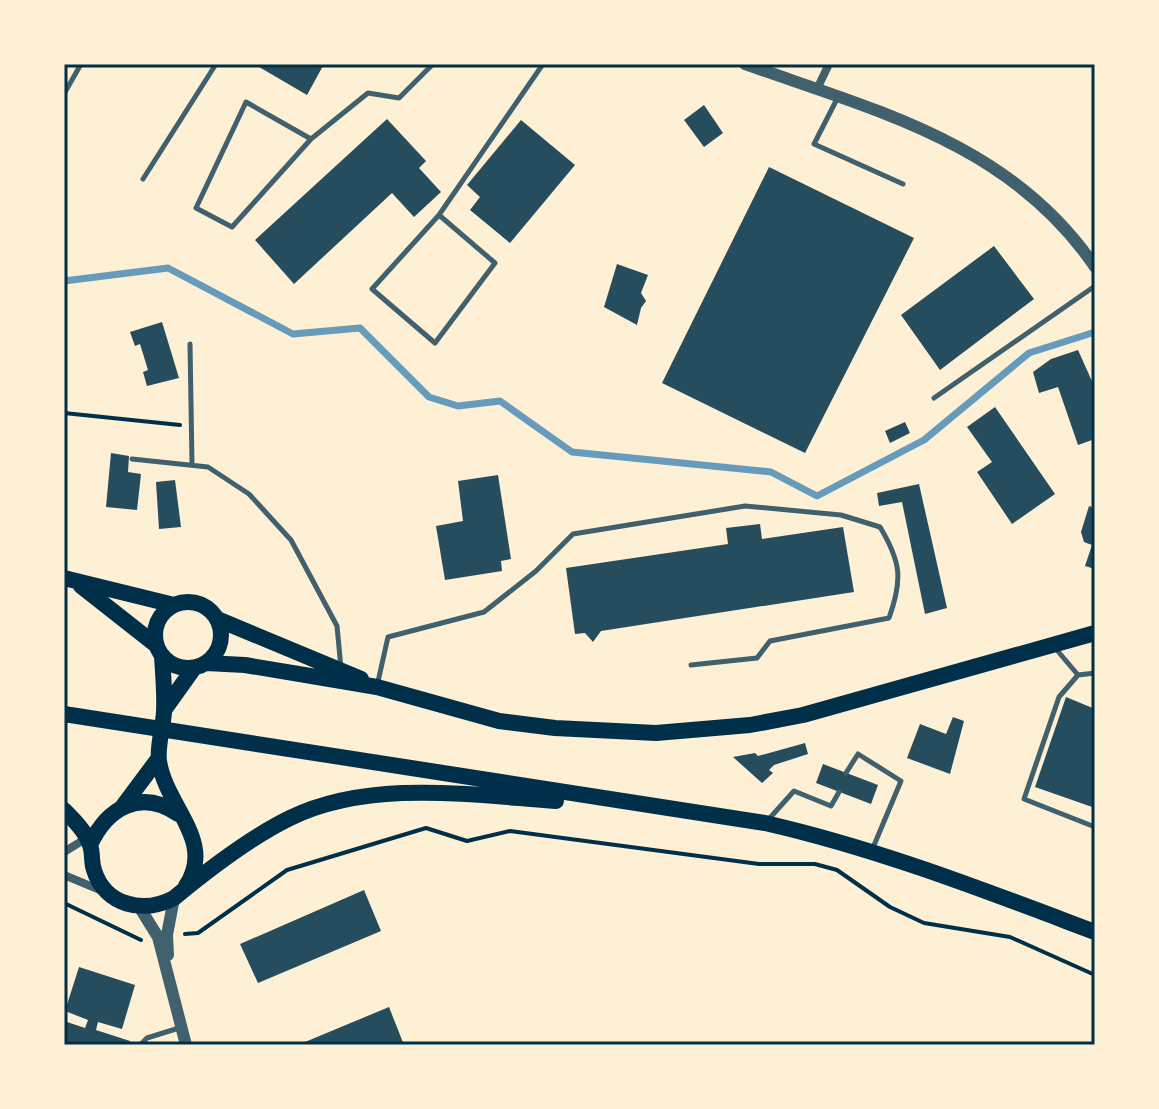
<svg xmlns="http://www.w3.org/2000/svg" width="1159" height="1109" viewBox="0 0 1159 1109" font-family="'IBM Plex Serif',serif">
<style>
.lines{fill:none;stroke-linecap:round;stroke-linejoin:round}
.stream{stroke:#669bbc;stroke-width:7}
.building{fill:#264d5e}
.path{stroke:#003049;stroke-width:4}
.service{stroke:#3f606c;stroke-width:5}
.minor{stroke:#3f606c;stroke-width:8}
.tertiary{stroke:#3f606c;stroke-width:12}
.primary{stroke:#003049;stroke-width:16}
.neatline{fill:none;stroke:#003049;stroke-width:3}
</style>
<rect width="100%" height="100%" fill="#fdf0d5"/>
<g class="lines">
<path class="stream" d="M 64,281 L 168,268 L 293,334 L 360,328 L 429,397 L 458,406 L 500,401 L 572,452 L 771,472 L 817,496 L 924,440 L 1029,353 L 1095,332"/>
</g>
<path class="building" d="M 254,64 L 324,64 L 307,95 Z
M 704,105 L 723,133 L 704,147 L 684,120 Z
M 387,119 L 426,161 L 419,168 L 441,192 L 414,217 L 392,193 L 294,284 L 255,240 Z
M 521,120 L 575,165 L 510,243 L 470,210 L 480,197 L 467,185 Z
M 769,167 L 914,238 L 805,453 L 662,383 Z
M 994,246 L 1034,299 L 940,370 L 901,315 Z
M 617,264 L 648,275 L 641,293 L 646,301 L 641,308 L 637,325 L 604,307 Z
M 162,322 L 179,378 L 147,386 L 143,372 L 148,370 L 140,344 L 135,346 L 130,332 Z
M 1078,350 L 1095,388 L 1095,439 L 1078,445 L 1058,387 L 1039,393 L 1033,372 L 1051,359 Z
M 995,407 L 1055,494 L 1012,524 L 977,472 L 992,462 L 967,427 Z
M 905,422 L 910,433 L 890,443 L 885,431 Z
M 111,453 L 129,456 L 128,472 L 141,474 L 137,510 L 106,507 Z
M 498,475 L 511,559 L 501,561 L 502,571 L 445,580 L 436,526 L 463,521 L 458,481 Z
M 175,480 L 181,527 L 159,529 L 156,482 Z
M 919,484 L 947,608 L 925,614 L 902,502 L 879,506 L 877,493 Z
M 1089,506 L 1095,508 L 1095,569 L 1085,566 L 1092,545 L 1084,542 L 1081,532 Z
M 760,524 L 762,539 L 843,527 L 854,592 L 601,631 L 593,642 L 585,633 L 575,634 L 566,568 L 728,544 L 726,528 Z
M 1066,697 L 1095,709 L 1095,808 L 1035,787 Z
M 953,717 L 964,721 L 950,774 L 907,758 L 920,724 L 946,734 Z
M 805,743 L 808,754 L 774,765 L 769,770 L 773,773 L 762,783 L 733,757 L 755,753 L 758,756 Z
M 823,764 L 878,785 L 871,804 L 816,783 Z
M 364,890 L 381,931 L 258,983 L 240,944 Z
M 79,967 L 135,985 L 122,1029 L 98,1022 L 96,1030 L 130,1041 L 129,1045 L 64,1045 L 64,1021 L 85,1028 L 88,1020 L 65,1011 Z
M 389,1007 L 404,1045 L 306,1045 L 305,1042 Z"/>
<g class="lines">
<path class="path" d="M 64,413 L 180,425
M 64,903 L 141,940
M 185,934 L 198,933 L 287,870 L 426,828 L 467,841 L 510,831 L 759,864 L 815,864 L 837,870 L 890,907 L 924,923 L 1010,937 L 1095,975"/>
<path class="service" d="M 64,94 L 81,64
M 837,99 L 814,144 L 903,184
M 311,139 L 246,102 L 196,208 L 232,227 L 311,139 L 368,93 L 399,98 L 433,64
M 143,179 L 216,64
M 439,215 L 495,263 L 435,343 L 372,289 L 439,215 L 543,64
M 190,344 L 192,463
M 934,398 L 1095,286
M 132,459 L 208,467 L 249,494 L 291,540 L 337,626 L 341,668
M 1056,649 L 1078,675
M 1095,673 L 1078,675 L 1059,697 L 1024,799 L 1095,827
M 377,686 L 388,637 L 484,612 L 536,571 L 573,534 L 745,506 L 841,515 L 880,527 C 901,562 903,579 889,618 L 770,641 L 757,658 L 691,665
M 846,773 L 858,754 L 901,781 L 872,850
M 768,820 L 794,791 L 831,806 L 839,792
M 140,1045 L 147,1038 L 179,1028"/>
<path class="minor" d="M 817,89 L 829,64
M 64,852 L 90,836
M 64,875 L 100,890"/>
<path class="tertiary" d="M 745,64 C 877,111 1012,144 1095,267
M 140,908 L 158,937 L 186,1045
M 168,955 L 167,935 L 174,898"/>
<path class="primary" d="M 64,578 L 174,605
M 81,586 L 156,645
M155 635a33 33 0 1 1 66 0a33 33 0 1 1-66 0Z
M 217,619 L 361,679
M 162,656 C 163,674 165,694 164,712 C 163,728 157,746 159,761 C 166,807 216,841 186,886
M 206,663 L 245,665 L 377,687 L 499,721 L 555,728 L 656,733 L 750,725 L 803,715 L 1095,633
M 164,710 L 194,668
M 64,714 L 765,823 C 879,849 986,891 1095,932
M 123,806 L 158,759
M 64,810 C 74,820 86,832 90,845 C 93,853 91,862 94,870 C 105,906 144,914 174,898 C 209,869 249,838 290,818 C 370,779 471,795 556,801
M 90,845 C 107,808 141,788 178,814"/>
</g>
<rect width="1159" height="1109" fill="none" stroke="#fdf0d5" stroke-width="132"/>
<rect x="66" y="66" width="1027" height="977" class="neatline"/>
</svg>
